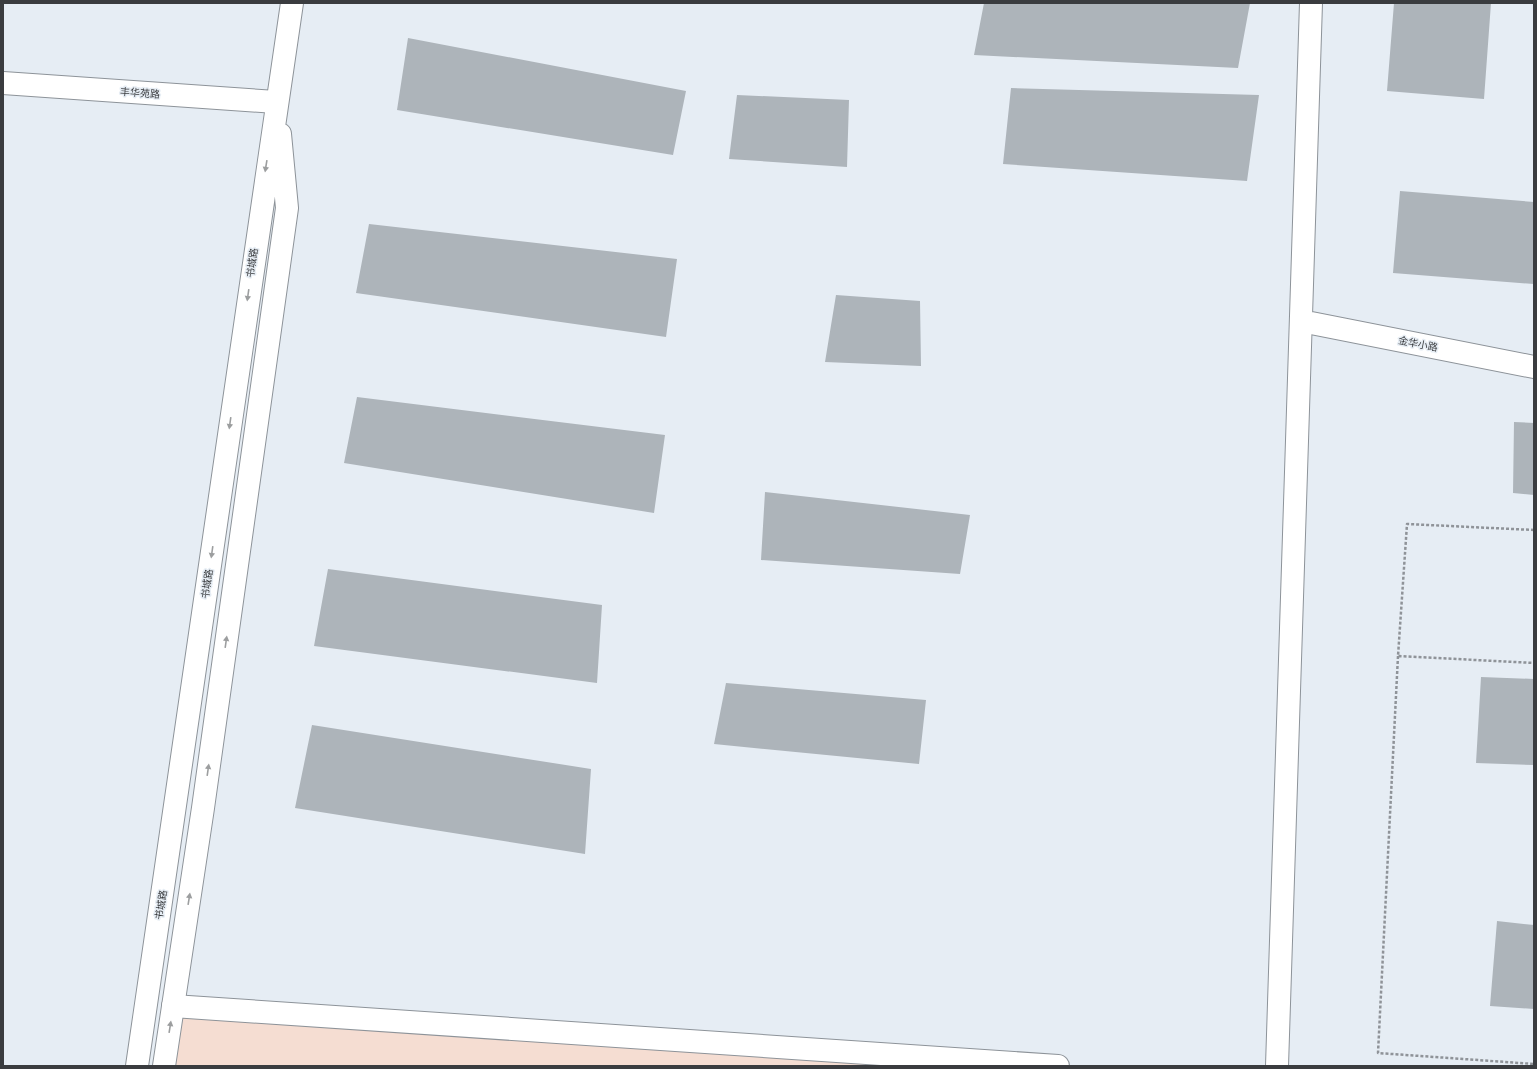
<svg xmlns="http://www.w3.org/2000/svg" width="1537" height="1069" viewBox="0 0 1537 1069" font-family="Quicksand,'Noto Sans SC',sans-serif">
<style>
.commercial{fill:#f5ddd2}
.building{fill:#adb4ba}
.lines{fill:none;stroke-linecap:round;stroke-linejoin:round}
.minor-casing{stroke:#8d9399;stroke-width:24}
.secondary-casing{stroke:#8d9399;stroke-width:24}
.path{stroke:#8f9398;stroke-width:2.5;stroke-dasharray:3 2;stroke-linecap:butt}
.minor{stroke:#fff;stroke-width:22}
.secondary{stroke:#fff;stroke-width:22}
.oneway{fill:#9c9e9f}
.labels{text-anchor:middle;dominant-baseline:central;stroke-width:3;stroke-linejoin:round;paint-order:stroke}
.street-label{font-size:10px;fill:#3a3c3f;stroke:#e6edf4}
</style>
<rect width="100%" height="100%" fill="#e6edf4"/>
<path class="commercial" d="M 173,1006 L 1058,1066 L 164,1066 Z"/>
<path class="building" d="M 984,3 L 1250,3 L 1238,68 L 974,55 Z
M 1394,3 L 1491,3 L 1484,99 L 1387,91 Z
M 408,38 L 686,91 L 673,155 L 397,110 Z
M 1011,88 L 1259,95 L 1247,181 L 1003,164 Z
M 737,95 L 849,100 L 847,167 L 729,159 Z
M 1400,191 L 1534,202 L 1534,284 L 1393,273 Z
M 369,224 L 677,259 L 666,337 L 356,293 Z
M 836,295 L 920,301 L 921,366 L 825,362 Z
M 357,397 L 665,435 L 654,513 L 344,463 Z
M 1514,422 L 1534,423 L 1534,495 L 1513,493 Z
M 765,492 L 970,515 L 960,574 L 761,560 Z
M 328,569 L 602,605 L 597,683 L 314,646 Z
M 1481,677 L 1534,679 L 1534,765 L 1476,763 Z
M 726,683 L 926,700 L 919,764 L 714,744 Z
M 312,725 L 591,769 L 585,854 L 295,808 Z
M 1497,921 L 1534,925 L 1534,1009 L 1490,1006 Z"/>
<g class="lines">
<g class="minor-casing">
<path id="minor" d="M 3,83 L 276,102
M 1301,321 L 1534,367
M 173,1006 L 1058,1066
M 1277,1066 L 1311,3"/>
</g>
<g class="secondary-casing">
<path id="secondary" d="M 137,1066 C 190,712 237,357 292,3
M 164,1066 L 203,808 L 287,208 L 280,134"/>
</g>
<path class="path" d="M 1534,530 L 1407,524 L 1398,656 L 1534,663
M 1398,656 L 1378,1053 L 1534,1064"/>
<use href="#minor" class="minor"/>
<use href="#secondary" class="secondary"/>
</g>
<defs><path id="oneway-solid" d="M-6-.8H1V-3.2L6.5 0L1 3.2V.8H-6Z"/></defs>
<g class="oneway">
<use href="#oneway-solid" transform="translate(266 166) rotate(99)"/>
<use href="#oneway-solid" transform="translate(248 295) rotate(98)"/>
<use href="#oneway-solid" transform="translate(230 423) rotate(98)"/>
<use href="#oneway-solid" transform="translate(212 552) rotate(98)"/>
<use href="#oneway-solid" transform="translate(226 642) rotate(-82)"/>
<use href="#oneway-solid" transform="translate(208 770) rotate(-82)"/>
<use href="#oneway-solid" transform="translate(189 899) rotate(-81)"/>
<use href="#oneway-solid" transform="translate(170 1027) rotate(-81)"/>
</g>
<g class="labels">
<g class="street-label">
<text transform="translate(140 93) rotate(4)">丰华苑路</text>
<text transform="translate(252 263) rotate(-82)">书城路</text>
<text transform="translate(1418 344) rotate(11)">金华小路</text>
<text transform="translate(207 584) rotate(-82)">书城路</text>
<text transform="translate(161 905) rotate(-81)">书城路</text>
</g>
</g>
<rect width="1537" height="1069" fill="none" stroke="#3a3c3f" stroke-width="8"/>
</svg>
